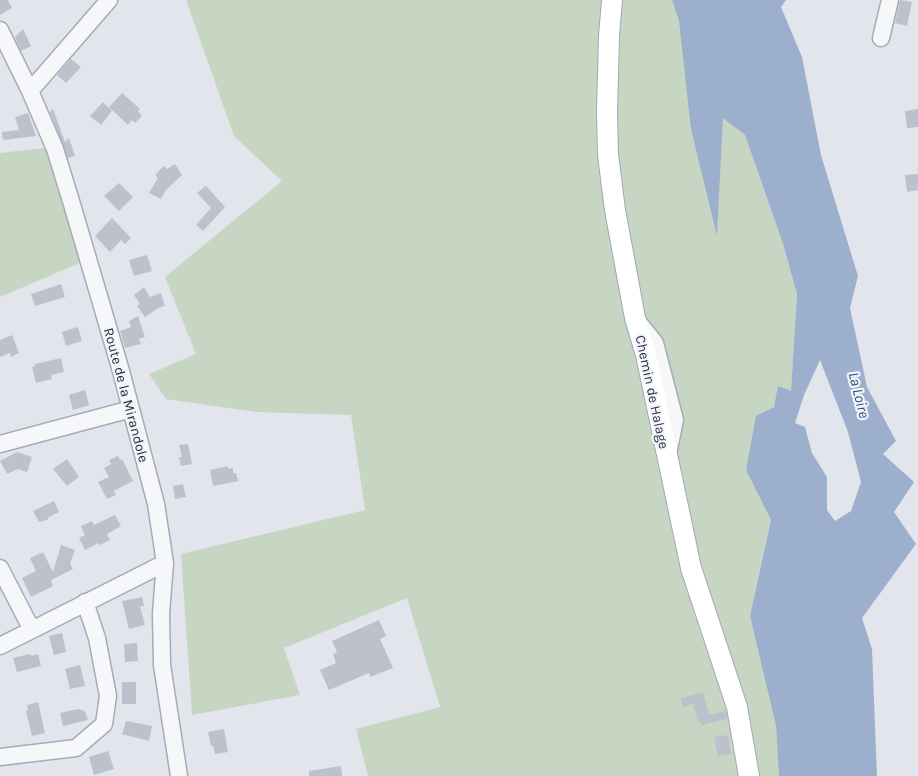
<svg xmlns="http://www.w3.org/2000/svg" width="918" height="776" viewBox="0 0 918 776" font-family="Karla,sans-serif">
<style>
.green{fill:#c6d6c3}
.water{fill:#9cb0cd;fill-rule:evenodd}
.building{fill:#bcc1cc}
.lines{fill:none;stroke-linecap:round;stroke-linejoin:round}
.minor-casing{stroke:#a7abb7;stroke-width:19}
.major-casing{stroke:#a1a8b8;stroke-width:22}
.minor{stroke:#f6f7f9;stroke-width:16}
.major{stroke:#fff;stroke-width:20}
.labels{text-anchor:middle;dominant-baseline:central;stroke-width:4.5;stroke-linejoin:round;paint-order:stroke}
.street-label{font-size:14px;fill:#293145;stroke:#f3f5f9}
.water-label{font-size:15px;font-style:italic;fill:#314b7b;stroke:#f3f5f9}
</style>
<rect width="100%" height="100%" fill="#e3e5ec"/>
<path class="green" d="M 186,0 L 672,0 L 679,21 L 717,234 L 723,117 L 745,135 L 783,244 L 797,294 L 791,391 L 774,407 L 746,470 L 771,520 L 750,616 L 776,726 L 779,776 L 368,776 L 356,729 L 440,707 L 407,598 L 284,648 L 300,695 L 192,715 L 181,554 L 365,510 L 351,415 L 256,412 L 166,399 L 149,374 L 196,354 L 165,277 L 282,181 L 234,136 Z
M 45,148 L 82,262 L 0,297 L 0,153 Z"/>
<path class="water" d="M 672,0 L 786,0 L 781,7 L 802,57 L 821,155 L 858,276 L 850,308 L 867,387 L 896,441 L 883,454 L 914,482 L 894,512 L 916,544 L 862,618 L 872,649 L 877,776 L 779,776 L 776,726 L 750,616 L 771,520 L 746,470 L 756,416 L 774,407 L 778,386 L 791,391 L 797,294 L 783,244 L 745,135 L 723,118 L 717,236 L 691,129 L 679,21 ZM 820,360 L 848,432 L 861,482 L 851,511 L 835,521 L 827,510 L 827,477 L 812,453 L 805,427 L 795,423 L 804,395 Z"/>
<path class="building" d="M 0,0 L 8,0 L 12,8 L 0,15 Z
M 900,0 L 912,2 L 907,26 L 895,23 Z
M 23,29 L 31,46 L 21,51 L 15,37 Z
M 71,59 L 81,67 L 66,83 L 57,75 Z
M 122,93 L 140,109 L 138,111 L 142,116 L 135,123 L 132,120 L 128,125 L 109,107 Z
M 103,102 L 112,111 L 101,125 L 90,116 Z
M 53,109 L 65,142 L 69,138 L 75,156 L 68,158 L 50,112 Z
M 918,109 L 918,127 L 907,128 L 905,111 Z
M 28,113 L 36,136 L 3,140 L 2,132 L 19,130 L 15,117 Z
M 175,164 L 182,175 L 166,190 L 161,199 L 149,193 L 158,178 L 155,175 L 164,166 L 167,169 Z
M 918,174 L 918,190 L 907,192 L 905,175 Z
M 119,183 L 133,197 L 119,211 L 104,196 Z
M 206,186 L 225,207 L 203,231 L 196,225 L 211,208 L 197,193 Z
M 112,218 L 131,238 L 125,244 L 121,240 L 110,252 L 95,236 Z
M 147,255 L 152,271 L 134,276 L 129,260 Z
M 61,284 L 65,297 L 35,306 L 31,294 Z
M 144,287 L 150,297 L 161,293 L 165,306 L 158,308 L 145,317 L 137,306 L 140,304 L 134,295 Z
M 138,316 L 145,337 L 139,339 L 141,344 L 125,348 L 120,331 L 131,327 L 129,321 Z
M 78,327 L 82,341 L 66,346 L 62,332 Z
M 12,335 L 19,353 L 11,357 L 10,353 L 0,357 L 0,340 Z
M 61,358 L 64,372 L 51,375 L 52,379 L 36,383 L 32,367 L 35,366 L 35,364 Z
M 85,390 L 89,405 L 73,410 L 69,395 Z
M 188,444 L 192,464 L 181,466 L 179,457 L 182,457 L 179,445 Z
M 17,452 L 32,457 L 27,472 L 18,469 L 7,474 L 0,461 Z
M 118,456 L 120,460 L 122,459 L 133,481 L 114,491 L 116,495 L 107,499 L 98,482 L 109,477 L 104,468 L 111,464 L 109,460 Z
M 67,459 L 79,477 L 67,486 L 53,469 Z
M 228,466 L 228,469 L 233,468 L 233,473 L 236,473 L 238,481 L 213,486 L 210,470 Z
M 183,484 L 186,497 L 175,499 L 173,486 Z
M 54,501 L 59,512 L 49,517 L 47,520 L 39,522 L 33,511 Z
M 115,515 L 121,526 L 107,534 L 110,540 L 100,545 L 98,543 L 85,550 L 79,538 L 85,535 L 81,526 L 92,521 L 94,525 Z
M 61,545 L 75,550 L 70,564 L 73,569 L 51,580 L 53,586 L 31,597 L 22,578 L 36,571 L 30,558 L 43,552 L 53,572 Z
M 142,597 L 144,606 L 140,606 L 145,625 L 129,629 L 122,601 Z
M 379,620 L 386,636 L 380,639 L 393,668 L 370,677 L 369,673 L 329,690 L 320,670 L 336,663 L 333,654 L 337,652 L 332,641 Z
M 62,633 L 66,652 L 54,655 L 49,636 Z
M 137,643 L 138,661 L 125,662 L 124,644 Z
M 30,654 L 31,656 L 38,654 L 41,666 L 17,672 L 13,658 Z
M 80,665 L 85,686 L 70,689 L 65,669 Z
M 122,682 L 136,682 L 136,704 L 122,704 Z
M 703,692 L 709,715 L 726,711 L 727,719 L 701,725 L 701,722 L 698,722 L 693,704 L 683,707 L 681,698 Z
M 38,702 L 45,733 L 32,736 L 26,711 L 28,710 L 27,705 Z
M 78,709 L 85,711 L 88,720 L 63,726 L 60,713 Z
M 126,721 L 152,726 L 149,741 L 122,734 Z
M 224,729 L 228,752 L 215,754 L 213,746 L 211,746 L 208,732 Z
M 728,735 L 731,754 L 718,756 L 714,737 Z
M 108,751 L 114,769 L 94,775 L 89,757 Z
M 341,766 L 342,776 L 309,776 L 309,771 Z"/>
<g class="lines">
<g class="minor-casing">
<path id="minor" d="M 0,30 L 30,91 L 55,149 L 71,201 L 121,371 L 156,504 L 165,563 L 161,613 L 162,665 L 179,776
M 881,38 L 890,0
M 30,91 L 109,0
M 639,323 L 655,343 L 675,420 L 668,454
M 0,444 L 131,409
M 0,568 L 32,630
M 0,646 L 165,563
M 0,757 L 76,748 L 104,724 L 108,696 L 97,638 L 85,602"/>
</g>
<g class="major-casing">
<path id="major" d="M 612,0 L 609,36 L 607,112 L 608,155 L 615,210 L 635,318 L 646,355 L 691,568 L 737,707 L 749,776"/>
</g>
<use href="#minor" class="minor"/>
<use href="#major" class="major"/>
</g>
<g class="labels">
<g class="street-label">
<text transform="translate(652 392) rotate(78)">Chemin de Halage</text>
<text transform="translate(126 395) rotate(75)">Route de la Mirandole</text>
</g>
<g class="water-label">
<text transform="translate(859 395) rotate(76)">La Loire</text>
</g>
</g>
</svg>
